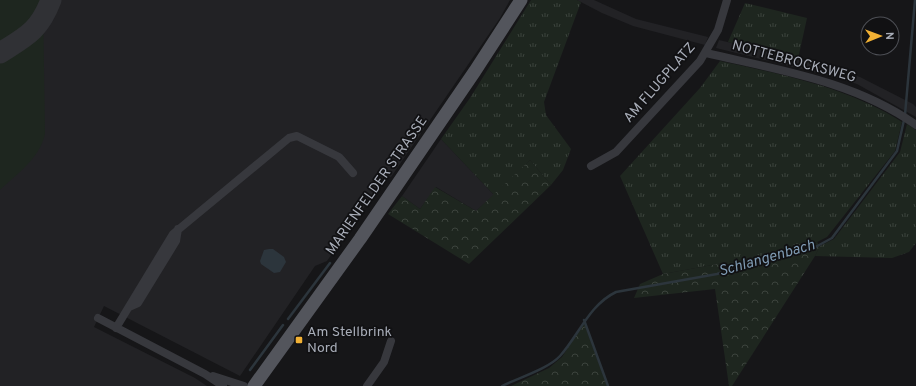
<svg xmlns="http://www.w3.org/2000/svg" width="916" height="386" viewBox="0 0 916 386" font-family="Overpass,sans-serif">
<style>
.built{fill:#222225}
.grass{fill:url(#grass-tufts)}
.forest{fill:url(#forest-crowns)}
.park{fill:#1e261f}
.water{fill:#2c353c}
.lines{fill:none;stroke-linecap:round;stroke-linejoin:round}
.stream{stroke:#2c353c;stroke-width:2.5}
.taxiway{stroke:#303135;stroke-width:21}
.street{stroke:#37383d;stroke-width:8}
.primary{stroke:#53555c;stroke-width:13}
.poi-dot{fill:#f2b134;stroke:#111113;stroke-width:1.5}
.labels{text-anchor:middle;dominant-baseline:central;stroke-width:3.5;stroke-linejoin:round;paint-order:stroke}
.street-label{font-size:14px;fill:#a8adb8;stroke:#111113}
.poi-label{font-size:14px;fill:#a8adb8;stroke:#111113;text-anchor:start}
.water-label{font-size:15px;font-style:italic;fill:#7f9bb3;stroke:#111113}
</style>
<defs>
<pattern id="grass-tufts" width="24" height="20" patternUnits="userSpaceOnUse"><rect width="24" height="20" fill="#1e261f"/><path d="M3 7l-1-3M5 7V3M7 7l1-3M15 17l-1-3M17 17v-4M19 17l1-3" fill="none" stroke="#3c433d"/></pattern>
<pattern id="forest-crowns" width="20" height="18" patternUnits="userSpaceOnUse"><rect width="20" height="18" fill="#1e261f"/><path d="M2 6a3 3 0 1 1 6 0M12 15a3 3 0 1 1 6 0" fill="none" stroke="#3c433d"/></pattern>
</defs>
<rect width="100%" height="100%" fill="#161618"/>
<path class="built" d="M 0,0 L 510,0 L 500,18 L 391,177 L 386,175 L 327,261 L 315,266 L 240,376 L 104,306 L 94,327 L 195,378 L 207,386 L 0,386 Z
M 577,0 L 594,0 L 636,19 L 708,37 L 705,45 L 633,26 L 602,13 Z
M 719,40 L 798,59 L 860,77 L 913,104 L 916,107 L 916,117 L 857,84 L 830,76 L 716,48 Z
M 441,139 L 494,195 L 476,211 L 436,187 L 420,209 L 402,196 Z"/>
<path class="grass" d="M 531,0 L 577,0 L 581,2 L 544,102 L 546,115 L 571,149 L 563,170 L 551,185 L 530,160 L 494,195 L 441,139 L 470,98 Z
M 745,3 L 807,18 L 798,59 L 728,42 Z
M 720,61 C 783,75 847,87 902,122 L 895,151 L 827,237 L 805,248 L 663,274 L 620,176 L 700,88 Z
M 907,124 L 916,130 L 916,243 L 909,252 L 892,258 L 815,256 L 820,246 L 834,239 L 900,152 Z"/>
<path class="forest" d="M 530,160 L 551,185 L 469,264 L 388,214 L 402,196 L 420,209 L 435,187 L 476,211 Z
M 817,242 L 820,246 L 815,256 L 732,386 L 729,386 L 715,289 L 634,298 L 640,284 L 663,274 L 805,248 Z
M 584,323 L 607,386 L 511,386 L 549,368 L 562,357 Z"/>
<path class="park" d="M 0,0 L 43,0 L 45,134 C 39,159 18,173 0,190 Z"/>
<path class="water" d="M 269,249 L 273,249 L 284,257 L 286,262 L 280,272 L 274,273 L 261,264 L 260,261 L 264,250 Z"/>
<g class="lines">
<path class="stream" d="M 905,115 L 915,0
M 288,319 L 330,263
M 584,320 L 608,386
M 250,370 L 283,325
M 502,386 C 518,378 548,369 560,356 C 579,335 589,305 616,292 L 717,274 L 750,263 L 770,261 L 810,250 L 832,238 L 897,151 L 904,120"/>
<path class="taxiway" d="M 0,53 C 27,36 39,31 51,0"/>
<path class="street" d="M 706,53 C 778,70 854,81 916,125
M 591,166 L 616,152 L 700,61 L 718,30 L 727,0
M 129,307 L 138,303 L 176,241 L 178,229
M 98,318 L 205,374 L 223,386
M 116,328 L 173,234 L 289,138 L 297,136 L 339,157 L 353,173
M 213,376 L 244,386
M 367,386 L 384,362 L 391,341"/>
<path class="primary" d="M 254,386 L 360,239 L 475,71 L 521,0"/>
</g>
<rect class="poi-dot" x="295" y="336" width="8" height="8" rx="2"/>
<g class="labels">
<g class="street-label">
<text transform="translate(794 62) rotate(15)">NOTTEBROCKSWEG</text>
<text transform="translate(660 83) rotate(-49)">AM FLUGPLATZ</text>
<text transform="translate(377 186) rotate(-55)">MARIENFELDER STRASSE</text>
</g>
<g class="poi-label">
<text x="307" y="332">Am Stellbrink<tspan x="307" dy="16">Nord</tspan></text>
</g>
<g class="water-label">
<text transform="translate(767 259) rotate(-16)">Schlangenbach</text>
</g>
</g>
<g transform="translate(880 36) rotate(89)"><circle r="19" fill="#111113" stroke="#4d4f55"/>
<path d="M0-3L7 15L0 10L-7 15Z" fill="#f2b134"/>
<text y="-6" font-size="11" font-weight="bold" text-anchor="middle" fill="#a8adb8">N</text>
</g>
</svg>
